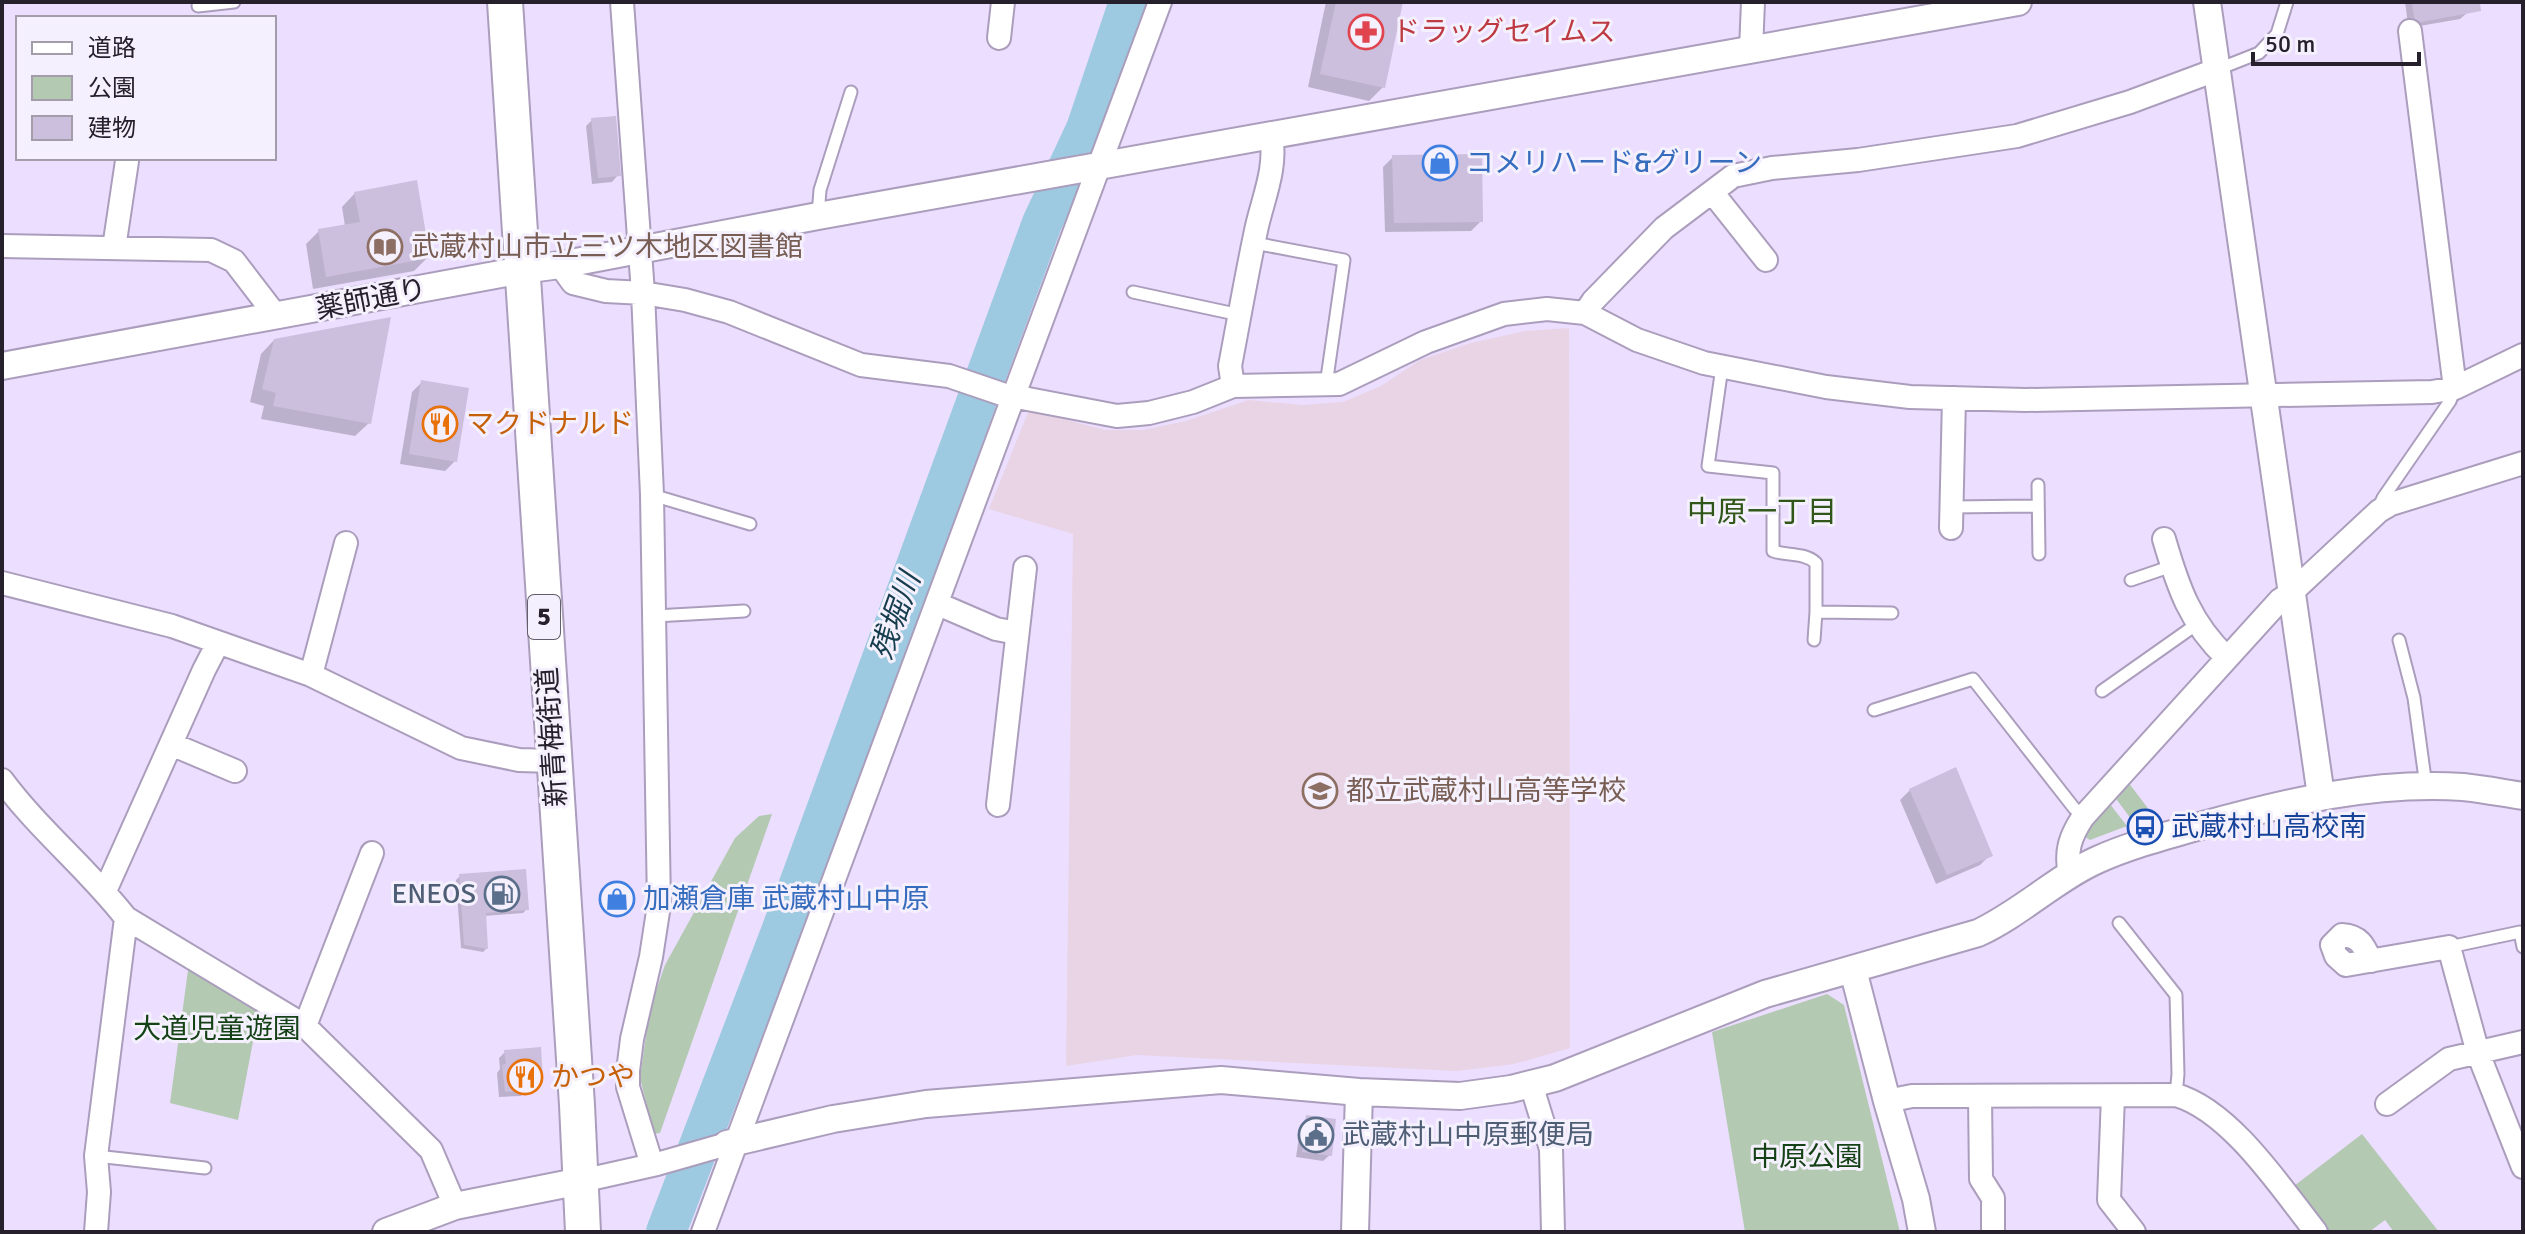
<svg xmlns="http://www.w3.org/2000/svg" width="2525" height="1234" viewBox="0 0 2525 1234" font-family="Signika,'Noto Sans JP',sans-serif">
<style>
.education{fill:#e8d4e4}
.green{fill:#b3c9b2}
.shadow{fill:#0003}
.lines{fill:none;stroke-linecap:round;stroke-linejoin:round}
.river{stroke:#9dcae0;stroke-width:40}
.building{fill:#ccbedd}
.service-casing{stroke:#ab9dbc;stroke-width:15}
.minor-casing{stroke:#ab9dbc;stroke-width:26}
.tertiary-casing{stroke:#ab9dbc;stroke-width:30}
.primary-casing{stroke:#ab9dbc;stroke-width:38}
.service{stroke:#fff;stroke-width:11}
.minor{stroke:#fff;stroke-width:22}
.tertiary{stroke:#fff;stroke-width:26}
.primary{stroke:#fff;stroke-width:34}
.labels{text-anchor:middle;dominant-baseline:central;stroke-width:6;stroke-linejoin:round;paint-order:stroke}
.shield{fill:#f5f0fd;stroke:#635e6b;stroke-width:2}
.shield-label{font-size:26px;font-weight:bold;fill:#25202c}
.health-label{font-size:28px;fill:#be3a42;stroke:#f5f0fd;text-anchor:start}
.shop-label{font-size:28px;fill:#366cbe;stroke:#f5f0fd;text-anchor:start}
.education-label{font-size:28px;fill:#785e54;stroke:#f5f0fd;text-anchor:start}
.street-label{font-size:28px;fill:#25202c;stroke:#f5f0fd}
.food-label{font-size:28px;fill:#c56008;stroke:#f5f0fd;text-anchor:start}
.transit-label{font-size:28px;fill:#164399;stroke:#f5f0fd;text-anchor:start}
.service-label{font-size:28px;fill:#4e5e75;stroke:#f5f0fd;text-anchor:end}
.park-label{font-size:28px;fill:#144115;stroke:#f5f0fd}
.neighbourhood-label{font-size:30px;fill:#305719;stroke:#f5f0fd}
.water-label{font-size:30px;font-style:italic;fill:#163d4d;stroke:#f5f0fd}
</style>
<rect width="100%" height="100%" fill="#ecdeff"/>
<path class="education" d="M 1569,328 L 1570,1048 L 1514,1064 L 1457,1071 L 1137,1055 L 1066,1066 L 1073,534 L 989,509 L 1029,410 L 1105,430 L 1143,430 L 1186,421 L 1249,400 L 1303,405 L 1343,402 L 1381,386 L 1420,360 L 1471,343 L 1525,331 Z"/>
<path class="green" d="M 2125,778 L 2156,819 L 2148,818 L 2134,823 L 2111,792 Z
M 2106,799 L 2127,826 L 2090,840 L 2079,833 Z
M 772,814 L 660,1133 L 654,1134 L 640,1078 L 650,1008 L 665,965 L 735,838 L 759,816 Z
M 189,963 L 260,1005 L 238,1120 L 170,1103 Z
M 1827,994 L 1844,1005 L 1900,1232 L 1745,1232 L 1712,1032 Z
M 2362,1134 L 2439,1232 L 2394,1232 L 2385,1220 L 2369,1232 L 2329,1232 L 2294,1186 Z"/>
<path class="shadow" d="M 1326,2 L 1401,2 L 1383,87 L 1369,101 L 1308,87 Z
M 2405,2 L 2465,2 L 2467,13 L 2460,19 L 2414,27 L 2408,24 Z
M 592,120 L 618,175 L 612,182 L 592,184 L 586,126 Z
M 1393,157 L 1481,221 L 1471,231 L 1385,232 L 1383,167 Z
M 355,193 L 428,257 L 414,271 L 313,289 L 306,244 L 319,231 L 345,226 L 342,207 Z
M 274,340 L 369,423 L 355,436 L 261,419 L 264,406 L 250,402 L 261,354 Z
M 422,382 L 455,461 L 445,471 L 400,464 L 412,392 Z
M 1910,790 L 1990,855 L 1980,865 L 1936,884 L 1900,800 Z
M 460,876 L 527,909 L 523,913 L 484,916 L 486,949 L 483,952 L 461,948 L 456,880 Z
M 505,1052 L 541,1081 L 535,1087 L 526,1088 L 521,1096 L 499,1097 L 497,1073 L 500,1069 L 499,1058 Z
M 1307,1117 L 1330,1155 L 1323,1161 L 1296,1157 L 1301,1124 Z"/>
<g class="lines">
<path class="river" d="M 666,1232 L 798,887 L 1042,223 L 1086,129 L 1129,2"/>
</g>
<path class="building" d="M 1336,2 L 1403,2 L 1385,88 L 1320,74 Z
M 2412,2 L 2480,2 L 2481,11 L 2421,22 L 2414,18 Z
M 616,116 L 621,176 L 598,178 L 591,118 Z
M 1482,154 L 1483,222 L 1394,223 L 1392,155 Z
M 417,180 L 430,258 L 326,277 L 318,229 L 360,222 L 354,192 Z
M 391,317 L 371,424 L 273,406 L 276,393 L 262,389 L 274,339 Z
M 421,380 L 469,388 L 457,462 L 409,454 Z
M 1956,767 L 1993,856 L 1947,875 L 1909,789 Z
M 526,869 L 529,910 L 486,913 L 488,949 L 464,945 L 459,874 Z
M 541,1047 L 543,1082 L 528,1083 L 529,1090 L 505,1092 L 502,1065 L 506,1064 L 504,1050 Z
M 1306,1115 L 1336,1119 L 1332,1156 L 1302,1152 Z"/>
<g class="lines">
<g class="service-casing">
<path id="service" d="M 198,6 L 234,2
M 2216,70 L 2259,53 L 2277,34 L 2287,2
M 818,215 L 820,190 L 851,92
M 1254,243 L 1344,260 L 1326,385
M 1133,292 L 1240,315
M 1722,367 L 1708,466 L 1773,473 L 1773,551 C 1787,556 1804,552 1816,563 L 1816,612 L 1814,640
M 2038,485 L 2039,554
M 652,495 L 750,524
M 2380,505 L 2383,498 L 2450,401 L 2455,389
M 1951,507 L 2038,506
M 2131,580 L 2172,566
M 1816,612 L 1892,613
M 655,616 L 744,611
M 2399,640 L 2414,698 L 2426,786
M 2102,691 L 2197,624
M 1874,710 L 1973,679 L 2074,808 L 2083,817
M 2119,923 L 2176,995 L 2178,1074 L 2176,1095
M 2449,947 L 2520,932 L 2523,947
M 96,1156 L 205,1168"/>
</g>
<g class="minor-casing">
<path id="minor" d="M 622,2 L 643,293 L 652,495 L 659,905 L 651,957 L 632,1039 L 628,1071 L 628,1087 L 652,1165
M 2410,31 L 2455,388
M 999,38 L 1003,2
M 1751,50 L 1753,2
M 1712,192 L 1766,260
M 2,246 L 211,250 L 234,261 L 277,317
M 114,248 L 127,161
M 560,265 L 573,283 L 606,291 L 643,293 L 685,300 L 729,312 L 861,365 L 949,376 L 1002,394 L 1117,416 L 1149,413 L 1193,402 L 1233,386 L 1339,384 L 1426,342 L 1504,314 L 1547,309 L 1585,313 L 1637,340 L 1704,363 L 1826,387 L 1910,397 L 2026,400 L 2432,392 L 2455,388 L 2523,355
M 1585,313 L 1593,301 L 1664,228 L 1733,176 L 1772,168 L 1858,160 L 2017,136 L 2130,102 L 2216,70
M 1233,386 L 1230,366 C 1239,319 1247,272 1257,226 C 1264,196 1277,167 1271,135
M 1951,528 L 1954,398
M 2164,539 C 2178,587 2190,623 2227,658
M 2,583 L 172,626 L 311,675 L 461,748 L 519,760 L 553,761
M 938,604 L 996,629 L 1017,633
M 311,675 L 346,543
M 171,744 L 235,771
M 2,780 C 39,830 88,869 126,918 L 305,1026 L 431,1150 L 455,1206
M 998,805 L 1025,568
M 2070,876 C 2065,851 2070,837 2083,817 L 2280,600 L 2291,593 L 2379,511 L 2391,504 L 2523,463
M 105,891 L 204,670 L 218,643
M 2371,961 C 2364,946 2360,936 2342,935 L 2332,945 L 2336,956 L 2346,965 L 2449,947 L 2478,1053 L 2523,1167
M 305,1026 L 372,853
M 1531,1084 L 1551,1149 L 1553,1232
M 1980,1096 L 1981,1179 L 1993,1198 L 1993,1232
M 2113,1096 L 2109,1200 L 2134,1232
M 1887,1101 L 1912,1096 L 2176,1095 C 2231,1111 2281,1188 2316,1232
M 2387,1104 L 2449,1059 L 2523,1042
M 581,1181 L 657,1164 L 727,1144
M 96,1232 L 99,1192 L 96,1156 L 126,918
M 703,1232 L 1160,2"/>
</g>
<g class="tertiary-casing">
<path id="tertiary" d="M 2207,2 L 2321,796
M 2,366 L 522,270 L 560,265 L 818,216 L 2018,2
M 1853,970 L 1887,1101 L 1916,1199 L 1922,1232
M 727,1144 L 833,1119 L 926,1104 L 1221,1080 L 1359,1092 L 1460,1096 L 1511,1089 L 1555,1078 L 1765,994 L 1978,933 C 2021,913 2055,879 2097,860 C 2130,845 2166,836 2200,826 C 2286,802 2373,781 2463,787 C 2483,789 2503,793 2523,796
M 386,1232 L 455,1206 L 581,1181
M 1355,1232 L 1359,1092"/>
</g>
<g class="primary-casing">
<path id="primary" d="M 505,2 L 577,1105 L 583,1232"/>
</g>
<use href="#service" class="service"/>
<use href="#minor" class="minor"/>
<use href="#tertiary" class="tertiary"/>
<use href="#primary" class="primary"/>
</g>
<defs>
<g id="pharmacy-ring" transform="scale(1.8)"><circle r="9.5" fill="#f5f0fd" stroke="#e0444e" stroke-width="1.5"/><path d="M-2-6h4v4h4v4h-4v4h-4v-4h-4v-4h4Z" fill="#e0444e"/></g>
<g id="shop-ring" transform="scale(1.8)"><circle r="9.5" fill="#f5f0fd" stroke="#3f7fe0" stroke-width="1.5"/><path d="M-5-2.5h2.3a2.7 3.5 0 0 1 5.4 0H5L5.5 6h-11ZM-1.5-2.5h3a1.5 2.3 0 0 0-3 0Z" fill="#3f7fe0"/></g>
<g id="library-ring" transform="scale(1.8)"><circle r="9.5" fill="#f5f0fd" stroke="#8d6e63" stroke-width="1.5"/><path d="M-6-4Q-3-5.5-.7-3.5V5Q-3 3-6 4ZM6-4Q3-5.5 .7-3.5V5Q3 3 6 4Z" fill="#8d6e63"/></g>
<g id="restaurant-ring" transform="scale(1.8)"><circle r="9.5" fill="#f5f0fd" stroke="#e8710a" stroke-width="1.5"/><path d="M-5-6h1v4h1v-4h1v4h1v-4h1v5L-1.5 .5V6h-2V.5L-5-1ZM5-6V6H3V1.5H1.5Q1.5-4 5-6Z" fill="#e8710a"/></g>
<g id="school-ring" transform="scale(1.8)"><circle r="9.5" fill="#f5f0fd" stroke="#8d6e63" stroke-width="1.5"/><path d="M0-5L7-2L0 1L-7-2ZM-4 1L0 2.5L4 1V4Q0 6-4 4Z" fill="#8d6e63"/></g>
<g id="bus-ring" transform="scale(1.8)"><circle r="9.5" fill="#f5f0fd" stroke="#1a4fb4" stroke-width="1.5"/><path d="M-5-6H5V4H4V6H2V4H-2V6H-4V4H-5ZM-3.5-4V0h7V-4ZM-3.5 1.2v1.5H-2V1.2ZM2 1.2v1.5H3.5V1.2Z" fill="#1a4fb4"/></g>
<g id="fuel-ring" transform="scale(1.8)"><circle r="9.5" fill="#f5f0fd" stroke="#5c6f8a" stroke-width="1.5"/><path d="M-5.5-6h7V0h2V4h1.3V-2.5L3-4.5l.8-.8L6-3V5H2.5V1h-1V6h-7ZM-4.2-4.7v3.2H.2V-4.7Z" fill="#5c6f8a"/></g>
<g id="civic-ring" transform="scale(1.8)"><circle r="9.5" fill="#f5f0fd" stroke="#5c6f8a" stroke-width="1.5"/><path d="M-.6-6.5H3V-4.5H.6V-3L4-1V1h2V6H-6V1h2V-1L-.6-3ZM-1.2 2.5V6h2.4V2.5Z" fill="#5c6f8a"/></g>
</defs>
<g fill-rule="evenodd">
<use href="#pharmacy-ring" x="1366" y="32"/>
<use href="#shop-ring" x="1440" y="163"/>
<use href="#library-ring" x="385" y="247"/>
<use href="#restaurant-ring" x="440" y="424"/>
<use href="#school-ring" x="1320" y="791"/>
<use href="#bus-ring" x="2145" y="827"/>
<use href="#fuel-ring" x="502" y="894"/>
<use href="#shop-ring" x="617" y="899"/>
<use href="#restaurant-ring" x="525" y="1077"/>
<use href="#civic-ring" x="1316" y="1135"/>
</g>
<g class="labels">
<rect class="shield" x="528" y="595" width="32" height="44" rx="6"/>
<g class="shield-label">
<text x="544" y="617">5</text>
</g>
<g class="health-label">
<text x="1392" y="32">ドラッグセイムス</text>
</g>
<g class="shop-label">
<text x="1466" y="163">コメリハード&amp;グリーン</text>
<text x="643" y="899">加瀬倉庫 武蔵村山中原</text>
</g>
<g class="education-label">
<text x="411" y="247">武蔵村山市立三ツ木地区図書館</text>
<text x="1346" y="791">都立武蔵村山高等学校</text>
</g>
<g class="street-label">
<text transform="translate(371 299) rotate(-11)">薬師通り</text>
<text transform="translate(552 737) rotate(-94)">新青梅街道</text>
</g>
<g class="food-label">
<text x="466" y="424">マクドナルド</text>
<text x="551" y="1077">かつや</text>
</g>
<g class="transit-label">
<text x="2171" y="827">武蔵村山高校南</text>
</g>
<g class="service-label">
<text x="476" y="894">ENEOS</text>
<text x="1342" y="1135" text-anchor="start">武蔵村山中原郵便局</text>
</g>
<g class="park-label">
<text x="217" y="1029">大道児童遊園</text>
<text x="1807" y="1157">中原公園</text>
</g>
<g class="neighbourhood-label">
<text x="1762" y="512">中原一丁目</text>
</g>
<g class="water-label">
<text transform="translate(896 616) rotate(-70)">残堀川</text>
</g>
</g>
<rect width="2525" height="1234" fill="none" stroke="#25202c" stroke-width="8"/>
<rect x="16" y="16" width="260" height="144" fill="#f5f0fd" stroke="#a29da9" stroke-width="2"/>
<rect x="32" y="42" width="40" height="12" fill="#ffffff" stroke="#a29da9" stroke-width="2"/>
<text x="88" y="56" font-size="24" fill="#25202c">道路</text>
<rect x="32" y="76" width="40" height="24" fill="#b3c9b2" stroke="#a29da9" stroke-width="2"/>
<text x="88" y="96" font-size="24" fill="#25202c">公園</text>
<rect x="32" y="116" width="40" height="24" fill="#ccbedd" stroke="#a29da9" stroke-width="2"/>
<text x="88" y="136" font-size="24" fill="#25202c">建物</text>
<path d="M2253 52v12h166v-12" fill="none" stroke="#25202c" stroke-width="4"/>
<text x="2265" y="52" font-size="24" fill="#25202c" stroke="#f5f0fd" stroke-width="6" paint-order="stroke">50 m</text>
</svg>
